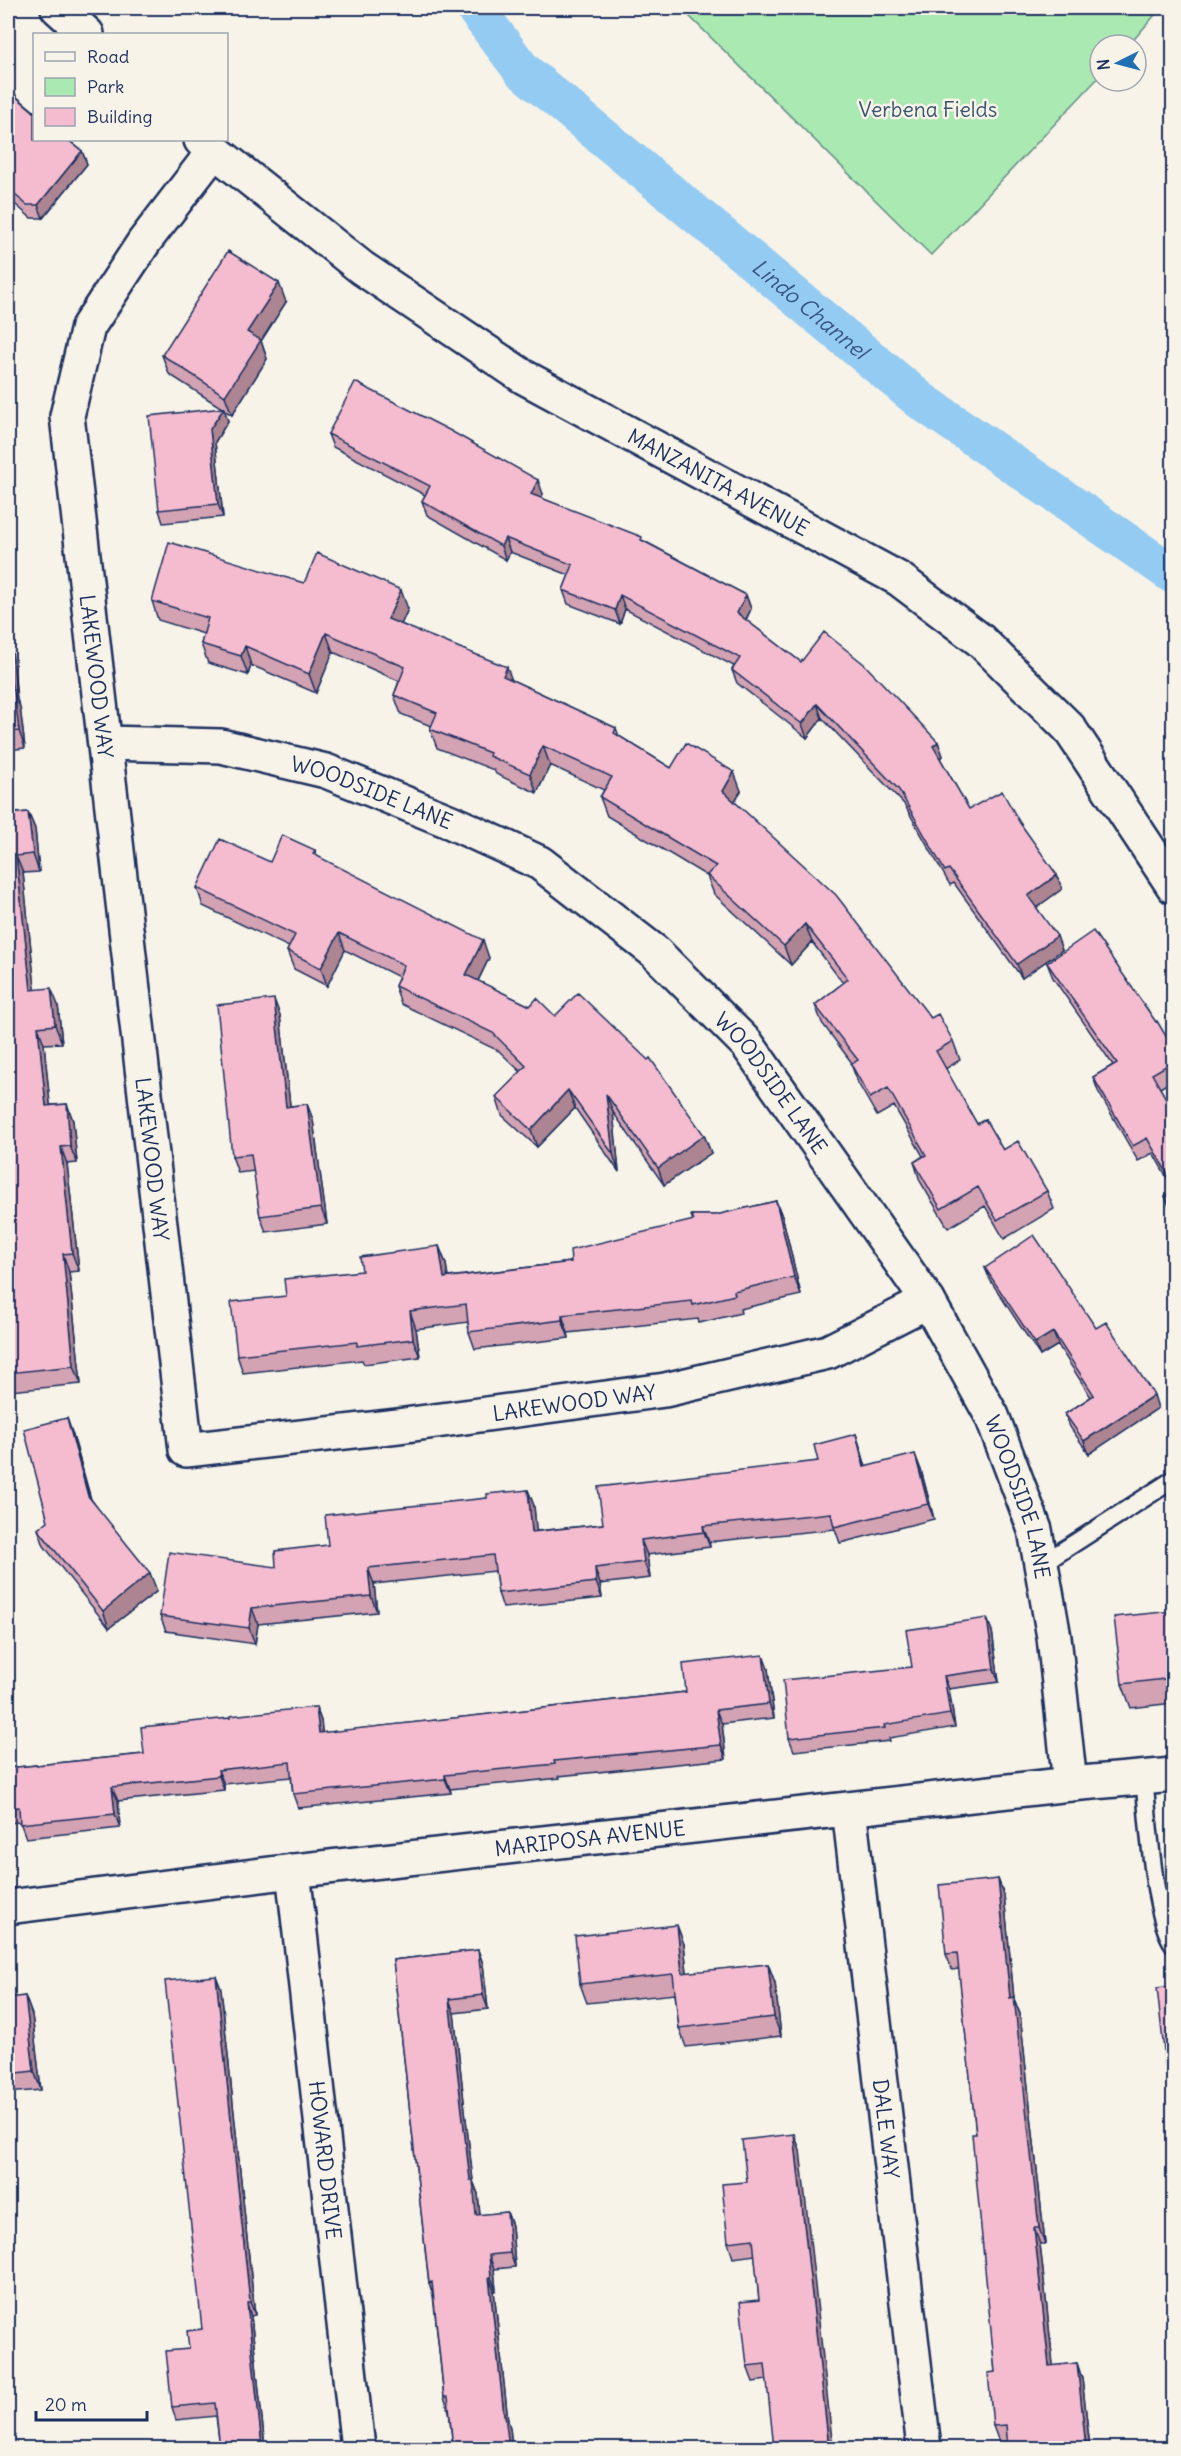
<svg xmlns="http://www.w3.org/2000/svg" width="1181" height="2456" viewBox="0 0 1181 2456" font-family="Delius,sans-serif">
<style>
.park{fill:#aae9b1;stroke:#628c88;stroke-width:1.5}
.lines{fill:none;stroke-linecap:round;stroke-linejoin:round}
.canal{stroke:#94cbf2;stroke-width:39}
.lane-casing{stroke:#1b2f5e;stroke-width:21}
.street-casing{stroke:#1b2f5e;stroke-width:38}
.secondary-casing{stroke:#1b2f5e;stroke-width:38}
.lane{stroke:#f7f3e8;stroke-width:16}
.street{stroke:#f7f3e8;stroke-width:33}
.secondary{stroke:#f7f3e8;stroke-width:33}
.wall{fill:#d3a2b3;stroke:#1b2f5e;stroke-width:1.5}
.shaded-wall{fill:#ac8492;stroke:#1b2f5e;stroke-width:1.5}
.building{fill:#f5bcd0;stroke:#1b2f5e;stroke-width:1.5}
.labels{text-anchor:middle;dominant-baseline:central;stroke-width:5;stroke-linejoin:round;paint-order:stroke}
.park-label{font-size:21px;fill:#38546f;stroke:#f7f3e8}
.street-label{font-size:21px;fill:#1b2f5e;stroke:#f7f3e8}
.water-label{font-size:22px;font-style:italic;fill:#395683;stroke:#f7f3e8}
</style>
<rect width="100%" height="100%" fill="#f7f3e8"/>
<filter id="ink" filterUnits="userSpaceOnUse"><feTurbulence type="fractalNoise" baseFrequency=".0167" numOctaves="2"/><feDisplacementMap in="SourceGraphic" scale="12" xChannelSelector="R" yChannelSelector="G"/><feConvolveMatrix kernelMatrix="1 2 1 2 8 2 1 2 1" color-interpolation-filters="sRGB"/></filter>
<g filter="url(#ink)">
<path class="park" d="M 681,8 L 1161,8 L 1129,45 L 1100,45 L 1100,76 L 931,255 Z"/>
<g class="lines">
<path class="canal" id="s1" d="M 475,8 L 522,70 L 920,400 L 1174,575"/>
<g class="lane-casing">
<path id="lane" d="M 1042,1564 L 1174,1479
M 1144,1777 C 1148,1814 1153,1919 1174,1945"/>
</g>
<g class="street-casing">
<g id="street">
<path id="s2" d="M 214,151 L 144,242 L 88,327 L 67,416 L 186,1450 L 398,1426 L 665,1390 L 828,1352 L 928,1301"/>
<path id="s3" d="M 105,743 L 221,746 L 326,771 L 451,822 L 540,863 L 655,952 L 747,1044 L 928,1301 L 992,1416 L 1035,1530 L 1054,1637 L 1070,1784"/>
<path id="s4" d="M 849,1809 L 924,2448"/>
<path id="s5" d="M 293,1871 L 358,2448"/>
<path id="s6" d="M 8,1907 L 293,1871 L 1070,1784 L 1174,1775"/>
</g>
</g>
<g class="secondary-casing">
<g id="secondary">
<path d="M 58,8 L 87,34"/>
<path id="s7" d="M 201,140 L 362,268 L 524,377 L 899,579 L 980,640 L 1069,728 L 1174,887"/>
</g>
</g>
<use href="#lane" class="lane"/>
<use href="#street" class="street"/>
<use href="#secondary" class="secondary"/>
</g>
<path class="wall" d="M 8,80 L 11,83 L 16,96 L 82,151 L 87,164 L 43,218 L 31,218 L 8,198 Z
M 286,302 L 261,341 L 267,359 L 232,415 L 224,410 L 228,421 L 215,442 L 223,517 L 163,523 L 159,510 L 222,408 L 169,374 L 162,355 Z
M 328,434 L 543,494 L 541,498 L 644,541 L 746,595 L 751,609 L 746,620 L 801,662 L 938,742 L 943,756 L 940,758 L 969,809 L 1020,823 L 1062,889 L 1036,907 L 1062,950 L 1022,978 L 954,883 L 950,885 L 904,804 L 822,718 L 807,738 L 737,683 L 732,670 L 734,666 L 625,609 L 620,624 L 568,604 L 563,590 L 569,575 L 510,552 L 506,560 L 427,515 L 422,501 L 425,495 L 333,447 Z
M 304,583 L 408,609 L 401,624 L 512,680 L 616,728 L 619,736 L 671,768 L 741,791 L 734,802 L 931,1018 L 953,1041 L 960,1060 L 945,1069 L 977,1124 L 1003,1150 L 1047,1191 L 1054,1209 L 1004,1239 L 985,1206 L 948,1228 L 920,1181 L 914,1162 L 923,1156 L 894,1106 L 877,1116 L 858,1083 L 851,1064 L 852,1063 L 822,1023 L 815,1005 L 843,983 L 812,942 L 791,965 L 714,894 L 707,876 L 607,816 L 600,797 L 604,790 L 550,765 L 537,793 L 496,774 L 494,770 L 437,748 L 430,729 L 431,726 L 401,714 L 394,695 L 399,681 L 333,652 L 316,693 L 251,665 L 248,675 L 208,663 L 201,644 L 204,634 L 158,620 L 152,601 Z
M 8,637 L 12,650 L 17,700 L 20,707 L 25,748 L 8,750 Z
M 8,758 L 14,813 L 28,812 L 35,829 L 39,872 L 23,873 L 35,989 L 58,1005 L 62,1043 L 44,1044 L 50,1105 L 67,1104 L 73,1121 L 77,1163 L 67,1164 L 79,1271 L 69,1272 L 81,1384 L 10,1391 L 8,1383 Z
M 315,850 L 317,856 L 489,958 L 478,981 L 530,1006 L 555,1016 L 704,1135 L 711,1153 L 664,1185 L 613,1112 L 619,1172 L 575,1108 L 537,1147 L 502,1115 L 496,1097 L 521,1072 L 499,1051 L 401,1004 L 395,986 L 399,977 L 345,950 L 327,986 L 294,969 L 287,951 L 289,947 L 203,906 L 197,888 Z
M 1047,963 L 1173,1048 L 1173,1080 L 1160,1088 L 1173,1111 L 1173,1188 L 1153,1153 L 1138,1161 L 1098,1091 L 1093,1077 L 1113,1065 L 1053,978 Z
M 280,1015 L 290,1106 L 307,1104 L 313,1120 L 327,1224 L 266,1232 L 260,1216 L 254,1171 L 238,1173 L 232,1156 Z
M 1173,1191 L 1173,1216 L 1165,1196 Z
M 776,1201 L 783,1219 L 801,1295 L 740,1309 L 741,1313 L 699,1323 L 698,1319 L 568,1333 L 569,1338 L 475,1349 L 469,1332 L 468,1322 L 416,1329 L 420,1357 L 364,1364 L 362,1360 L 243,1373 L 237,1355 L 286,1296 L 439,1246 L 446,1264 L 448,1277 L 571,1262 L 693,1221 L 691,1215 L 716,1215 Z
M 985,1268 L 1096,1328 L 1158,1408 L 1089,1454 L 1070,1427 L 1065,1414 L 1091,1397 L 1058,1345 L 1040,1356 L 990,1280 Z
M 856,1434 L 861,1450 L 866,1467 L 921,1470 L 934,1519 L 840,1543 L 835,1529 L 709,1542 L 710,1547 L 647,1555 L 650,1578 L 600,1584 L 602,1598 L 503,1608 L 498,1593 L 495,1571 L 374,1584 L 377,1612 L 258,1624 L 255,1644 L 166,1631 L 160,1616 L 328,1545 L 487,1498 L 528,1490 L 534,1506 L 536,1531 L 603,1524 L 818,1461 Z
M 73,1435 L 91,1499 L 157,1591 L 109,1628 L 44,1546 L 38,1529 L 48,1521 Z
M 1173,1611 L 1173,1703 L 1131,1708 L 1122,1684 Z
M 992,1631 L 999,1682 L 949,1689 L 955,1727 L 889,1738 L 890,1741 L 794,1751 L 789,1738 L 912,1667 Z
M 768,1669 L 774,1718 L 722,1724 L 726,1759 L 559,1776 L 560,1778 L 450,1789 L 451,1793 L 298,1808 L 293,1794 L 291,1777 L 224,1784 L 224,1790 L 118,1801 L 120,1828 L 26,1838 L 20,1822 L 8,1823 L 8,1768 L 144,1754 L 230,1718 L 316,1707 L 321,1721 L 322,1733 L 686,1692 Z
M 998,1879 L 1004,1895 L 1014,1999 L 1020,2014 L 1045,2244 L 1040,2244 L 1053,2366 L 1077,2363 L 1082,2379 L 1090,2448 L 1008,2448 L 1008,2441 L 999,2442 L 993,2426 L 995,2372 L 976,2134 L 959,1969 L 952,1970 L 946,1954 Z
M 684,1944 L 687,1973 L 768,1964 L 775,1983 L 781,2036 L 686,2047 L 679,2028 L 675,1994 L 587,2003 L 580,1984 Z
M 478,1950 L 483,1964 L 488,2009 L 454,2013 L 473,2181 L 478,2194 L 480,2215 L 507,2212 L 512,2226 L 515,2267 L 494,2269 L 496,2291 L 494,2291 L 508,2421 L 510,2428 L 512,2448 L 453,2448 L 449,2411 L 444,2397 L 433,2295 L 429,2283 L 393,1960 Z
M 216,1976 L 221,1989 L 255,2315 L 251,2316 L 265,2447 L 272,2446 L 273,2448 L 220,2448 L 216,2416 L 176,2420 L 172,2407 L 189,2349 L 202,2329 Z
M 25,1996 L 32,2015 L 41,2090 L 8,2093 L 8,1998 Z
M 794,2134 L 800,2150 L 767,2380 L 753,2382 L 747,2366 L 759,2300 L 755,2255 L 733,2258 L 728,2242 L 747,2182 Z"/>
<path class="shaded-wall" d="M 11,83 L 16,96 L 8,92 L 8,87 Z
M 82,151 L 87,164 L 43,218 L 38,205 Z
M 279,283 L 286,302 L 261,341 L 267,359 L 232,415 L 225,396 L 247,332 Z
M 224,408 L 228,421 L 215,442 L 223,517 L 218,504 L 210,429 Z
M 538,480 L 543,494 L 536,507 L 531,494 Z
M 505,538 L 510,552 L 506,560 L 501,546 Z
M 401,590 L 408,609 L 395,638 L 388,619 Z
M 620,595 L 625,609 L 620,624 L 615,610 Z
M 746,595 L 751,609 L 742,627 L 737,613 Z
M 326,633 L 333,652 L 316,693 L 309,674 Z
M 8,637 L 12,650 L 17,700 L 20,707 L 25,748 L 19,731 L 12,690 L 8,648 Z
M 245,646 L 251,665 L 248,675 L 241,656 Z
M 507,667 L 514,686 L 503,676 Z
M 817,704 L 822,718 L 807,738 L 802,724 Z
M 938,742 L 943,756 L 938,760 L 933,746 Z
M 543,746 L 550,765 L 537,793 L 530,774 Z
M 8,758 L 16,831 L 10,814 L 8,796 Z
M 734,772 L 741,791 L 729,810 L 723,791 Z
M 28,812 L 35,829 L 39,872 L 33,854 Z
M 16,856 L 23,873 L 37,1007 L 31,990 Z
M 1057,875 L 1062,889 L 1033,910 L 1028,896 Z
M 805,924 L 812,942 L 791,965 L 784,946 Z
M 339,933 L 345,950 L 327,986 L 321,968 Z
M 1057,936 L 1062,950 L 1022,978 L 1017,964 Z
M 483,940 L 489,958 L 472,993 L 466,975 Z
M 51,988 L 58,1005 L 62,1043 L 55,1025 Z
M 274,999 L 280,1015 L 292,1123 L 286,1107 Z
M 38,1027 L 44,1044 L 52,1123 L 46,1106 Z
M 568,1090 L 575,1108 L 537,1147 L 531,1130 Z
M 606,1094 L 613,1112 L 619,1172 L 613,1154 Z
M 67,1104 L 73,1121 L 77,1163 L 70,1146 Z
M 307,1104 L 313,1120 L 327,1224 L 321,1208 Z
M 704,1135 L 711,1153 L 664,1185 L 658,1168 Z
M 61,1147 L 67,1164 L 79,1271 L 72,1253 Z
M 776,1201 L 783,1219 L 801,1295 L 794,1277 Z
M 439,1246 L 446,1264 L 450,1296 L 444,1278 Z
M 63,1254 L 69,1272 L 81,1384 L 74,1366 Z
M 410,1311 L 416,1329 L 420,1357 L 413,1339 Z
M 562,1315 L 568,1333 L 569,1338 L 562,1320 Z
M 1053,1332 L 1058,1345 L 1040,1356 L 1035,1343 Z
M 1154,1395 L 1158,1408 L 1089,1454 L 1084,1441 Z
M 67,1418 L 73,1435 L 94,1513 L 88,1496 Z
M 856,1434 L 861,1450 L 870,1483 L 864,1467 Z
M 915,1454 L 921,1470 L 934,1519 L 928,1504 Z
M 528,1490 L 534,1506 L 538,1548 L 532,1532 Z
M 703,1526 L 709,1542 L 710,1547 L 704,1532 Z
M 641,1540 L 647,1555 L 650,1578 L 644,1562 Z
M 368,1568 L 374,1584 L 377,1612 L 371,1596 Z
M 595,1568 L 600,1584 L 602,1598 L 596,1582 Z
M 150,1573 L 157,1591 L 109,1628 L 103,1611 Z
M 252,1608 L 258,1624 L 255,1644 L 249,1628 Z
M 987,1618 L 992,1631 L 999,1682 L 994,1669 Z
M 763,1655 L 768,1669 L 774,1718 L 769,1704 Z
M 944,1676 L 949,1689 L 955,1727 L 950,1714 Z
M 316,1707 L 321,1721 L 324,1747 L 319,1733 Z
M 716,1710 L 722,1724 L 726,1759 L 721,1745 Z
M 218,1770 L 224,1784 L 224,1790 L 219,1776 Z
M 445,1775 L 450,1789 L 451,1793 L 445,1779 Z
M 112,1787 L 118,1801 L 120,1828 L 115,1814 Z
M 998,1879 L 1004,1895 L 1014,1999 L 1020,2014 L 1045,2244 L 1039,2228 L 1010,1998 Z
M 677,1925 L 684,1944 L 689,1992 L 682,1973 Z
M 478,1950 L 483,1964 L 488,2009 L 483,1995 Z
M 768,1964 L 775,1983 L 781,2036 L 774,2017 Z
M 216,1976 L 221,1989 L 255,2315 L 250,2302 Z
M 25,1996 L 32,2015 L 41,2090 L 34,2071 Z
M 449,1999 L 454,2013 L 473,2181 L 478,2194 L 481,2229 L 476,2215 L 470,2180 Z
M 794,2134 L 800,2150 L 833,2448 L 829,2448 Z
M 507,2212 L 512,2226 L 515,2267 L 510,2253 Z
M 1034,2228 L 1040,2244 L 1055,2382 L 1049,2366 Z
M 489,2255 L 494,2269 L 496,2291 L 491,2277 Z
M 489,2277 L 494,2291 L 508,2421 L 510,2428 L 512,2448 L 509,2448 L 504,2415 Z
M 247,2303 L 251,2316 L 265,2448 L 262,2448 Z
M 1077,2363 L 1082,2379 L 1090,2448 L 1086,2448 Z"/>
<path class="building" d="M 8,80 L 11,83 L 8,87 Z
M 8,90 L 34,112 L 34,140 L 68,140 L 82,151 L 38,205 L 27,205 L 8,189 Z
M 228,251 L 279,283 L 247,332 L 261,340 L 225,396 L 162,355 Z
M 355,382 L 449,430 L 538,480 L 531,494 L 642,537 L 641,540 L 746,595 L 737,613 L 801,662 L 824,632 L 864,664 L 938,742 L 933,746 L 969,809 L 1002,791 L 1020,823 L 1057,875 L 1028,896 L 1057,936 L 1017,964 L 949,869 L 945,871 L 899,790 L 817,704 L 802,724 L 732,670 L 740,658 L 620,595 L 615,610 L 563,590 L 573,565 L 505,538 L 501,546 L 422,501 L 430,486 L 328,434 Z
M 224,408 L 210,429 L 218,504 L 159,510 L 149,416 Z
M 169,542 L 304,583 L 317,553 L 401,590 L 388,619 L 507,667 L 503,676 L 616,728 L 614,733 L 671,768 L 686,743 L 734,772 L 723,791 L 836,895 L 931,1018 L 938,1014 L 953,1041 L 936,1051 L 977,1124 L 985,1119 L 1003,1150 L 1018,1141 L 1047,1191 L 997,1220 L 978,1187 L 941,1209 L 914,1162 L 926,1155 L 888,1088 L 870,1098 L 851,1064 L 858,1060 L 815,1005 L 848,979 L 805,924 L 784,946 L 707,875 L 716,866 L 600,797 L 612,777 L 543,746 L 530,774 L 489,756 L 490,753 L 430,729 L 437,713 L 394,695 L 405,667 L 326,633 L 309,674 L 245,646 L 241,656 L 201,644 L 208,618 L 152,601 Z
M 8,648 L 12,690 L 14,690 L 19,731 L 8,732 Z
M 8,796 L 10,814 L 28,812 L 33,854 L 16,856 L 31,990 L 51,988 L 55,1025 L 38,1027 L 46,1106 L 67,1104 L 70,1146 L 61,1147 L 72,1253 L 63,1254 L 74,1366 L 8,1373 Z
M 282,835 L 315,850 L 313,854 L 483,940 L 466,975 L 530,1006 L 537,998 L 555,1016 L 578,993 L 648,1060 L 650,1058 L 704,1135 L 658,1168 L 606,1094 L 613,1154 L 568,1090 L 531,1130 L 496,1097 L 526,1066 L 493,1033 L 395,986 L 404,965 L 339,933 L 321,968 L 287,951 L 295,935 L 197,888 L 220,839 L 270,862 Z
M 1093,931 L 1156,1022 L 1157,1021 L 1173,1048 L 1173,1062 L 1152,1074 L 1173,1111 L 1173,1183 L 1147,1138 L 1133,1146 L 1093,1077 L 1117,1063 L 1047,963 Z
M 274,999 L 286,1107 L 307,1104 L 321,1208 L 260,1216 L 251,1154 L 232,1156 L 217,1005 Z
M 1173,1191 L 1173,1210 L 1165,1196 Z
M 776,1201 L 794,1277 L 734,1291 L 735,1295 L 693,1305 L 692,1301 L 562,1315 L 562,1320 L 469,1332 L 466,1304 L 410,1311 L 413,1339 L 357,1346 L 357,1342 L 237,1355 L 231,1302 L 286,1296 L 284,1279 L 362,1271 L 360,1257 L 439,1246 L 444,1278 L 571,1262 L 570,1250 L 694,1220 L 691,1215 L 716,1215 Z
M 1034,1235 L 1096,1328 L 1106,1322 L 1154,1395 L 1084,1441 L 1065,1414 L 1094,1395 L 1053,1332 L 1035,1343 L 985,1268 Z
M 67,1418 L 88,1496 L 150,1573 L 103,1611 L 38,1529 L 48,1521 L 24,1429 Z
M 856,1434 L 864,1467 L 915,1454 L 928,1504 L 834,1527 L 831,1513 L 703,1526 L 704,1532 L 641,1540 L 644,1562 L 595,1568 L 596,1582 L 498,1593 L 493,1555 L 368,1568 L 371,1596 L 252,1608 L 249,1628 L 160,1616 L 169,1552 L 276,1567 L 275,1551 L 328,1545 L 325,1515 L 487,1498 L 487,1494 L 528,1490 L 532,1532 L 603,1524 L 598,1487 L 818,1461 L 814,1445 Z
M 1173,1611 L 1173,1678 L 1122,1684 L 1114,1617 Z
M 987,1618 L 994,1669 L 944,1676 L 950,1714 L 884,1725 L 885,1728 L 789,1738 L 783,1680 L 912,1667 L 906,1630 Z
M 763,1655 L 769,1704 L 716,1710 L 721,1745 L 554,1761 L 555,1764 L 445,1775 L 445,1779 L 293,1794 L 290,1762 L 218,1770 L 219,1776 L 112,1787 L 115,1814 L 20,1824 L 19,1807 L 8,1808 L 8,1768 L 144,1754 L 141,1727 L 230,1718 L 230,1716 L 316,1707 L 319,1733 L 686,1692 L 683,1664 Z
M 998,1879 L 1010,1998 L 1014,1997 L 1039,2228 L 1034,2228 L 1049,2366 L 1077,2363 L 1086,2448 L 1008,2448 L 1006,2425 L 993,2426 L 988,2373 L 995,2372 L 972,2134 L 976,2134 L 957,1953 L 946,1954 L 939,1885 Z
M 677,1925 L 682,1973 L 768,1964 L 774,2017 L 679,2028 L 673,1974 L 580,1984 L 575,1936 Z
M 478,1950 L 483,1995 L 449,1999 L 470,2180 L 473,2180 L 476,2215 L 507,2212 L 510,2253 L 489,2255 L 491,2277 L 489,2277 L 504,2415 L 505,2415 L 509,2448 L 453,2448 L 448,2397 L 444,2397 L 432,2282 L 429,2283 L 393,1960 Z
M 216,1976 L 250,2302 L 247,2303 L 262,2447 L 272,2446 L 273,2448 L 220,2448 L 215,2403 L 172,2407 L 166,2351 L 189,2349 L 187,2331 L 202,2329 L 165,1981 Z
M 1173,1986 L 1173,2123 L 1172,2123 L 1157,1988 Z
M 25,1996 L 34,2071 L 8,2074 L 8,1998 Z
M 794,2134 L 829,2448 L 774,2448 L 765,2364 L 747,2366 L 740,2302 L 759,2300 L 753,2239 L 728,2242 L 722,2184 L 747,2182 L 742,2140 Z"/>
</g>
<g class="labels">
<g class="park-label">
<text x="928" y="109">Verbena Fields</text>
</g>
<g class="street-label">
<text stroke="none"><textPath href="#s7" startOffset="622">MANZANITA AVENUE</textPath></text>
<text stroke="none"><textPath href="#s2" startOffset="570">LAKEWOOD WAY</textPath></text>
<text stroke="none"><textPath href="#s3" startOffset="274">WOODSIDE LANE</textPath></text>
<text stroke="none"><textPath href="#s3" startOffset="778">WOODSIDE LANE</textPath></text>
<text stroke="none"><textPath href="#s2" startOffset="1056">LAKEWOOD WAY</textPath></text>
<text stroke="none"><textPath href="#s2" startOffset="1740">LAKEWOOD WAY</textPath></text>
<text stroke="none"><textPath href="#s3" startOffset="1264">WOODSIDE LANE</textPath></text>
<text stroke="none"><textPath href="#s6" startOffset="586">MARIPOSA AVENUE</textPath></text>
<text stroke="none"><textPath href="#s4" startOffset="322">DALE WAY</textPath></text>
<text stroke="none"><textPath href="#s5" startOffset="291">HOWARD DRIVE</textPath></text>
</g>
<g class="water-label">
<text stroke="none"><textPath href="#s1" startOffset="452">Lindo Channel</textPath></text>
</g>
</g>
<rect width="1181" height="2456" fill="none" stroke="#f7f3e8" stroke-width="30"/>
<rect x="15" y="15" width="1151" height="2426" fill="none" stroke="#1b2f5e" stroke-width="2" filter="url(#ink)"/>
<rect x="33" y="33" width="195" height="108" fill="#f7f3e8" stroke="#9fa5b1" stroke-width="1.5"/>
<rect x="45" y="52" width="30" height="9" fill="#f7f3e8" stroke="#9fa5b1" stroke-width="1.5"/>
<text x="87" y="63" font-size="18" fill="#1b2f5e">Road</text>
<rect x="45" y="78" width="30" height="18" fill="#aae9b1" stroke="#9fa5b1" stroke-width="1.5"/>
<text x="87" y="93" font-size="18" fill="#1b2f5e">Park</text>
<rect x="45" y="108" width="30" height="18" fill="#f5bcd0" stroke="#9fa5b1" stroke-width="1.5"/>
<text x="87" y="123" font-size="18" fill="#1b2f5e">Building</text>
<g transform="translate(1118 63) rotate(264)"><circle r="28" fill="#f7f3e8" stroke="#9fa5b1" stroke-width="1.5"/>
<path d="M0-4.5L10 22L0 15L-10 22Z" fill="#1f6fb2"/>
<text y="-9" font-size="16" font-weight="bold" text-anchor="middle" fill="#1b2f5e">N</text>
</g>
<path d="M36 2411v9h111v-9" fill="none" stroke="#1b2f5e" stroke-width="3"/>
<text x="45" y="2411" font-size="18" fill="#1b2f5e" stroke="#f7f3e8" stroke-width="4.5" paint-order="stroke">20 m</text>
</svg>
